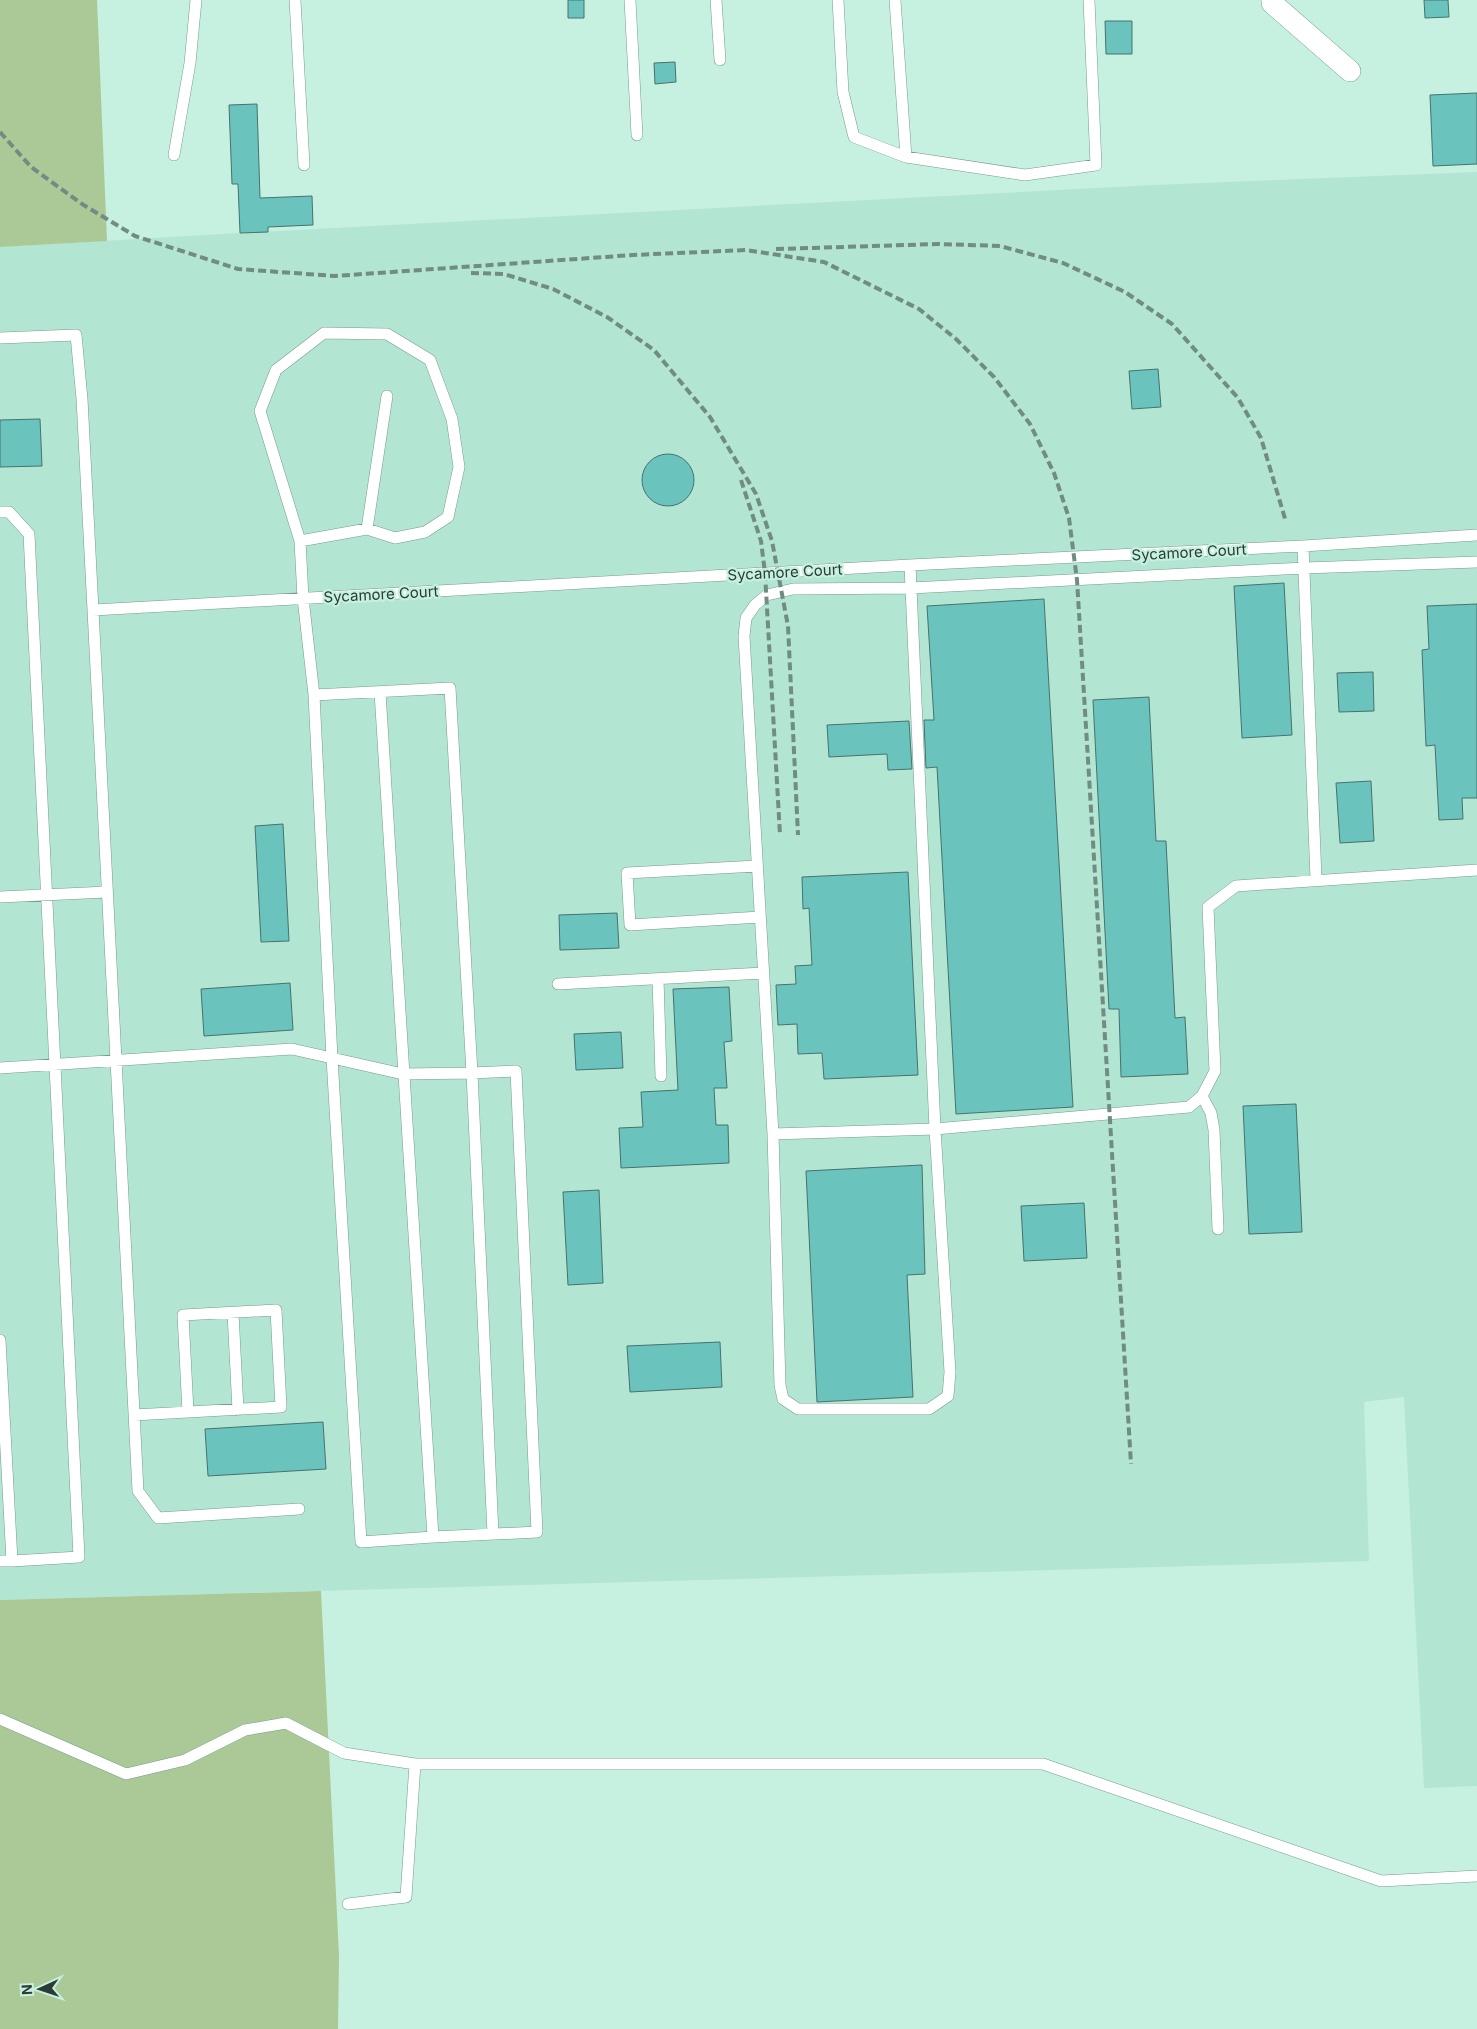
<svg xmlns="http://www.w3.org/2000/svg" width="1477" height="2029" viewBox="0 0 1477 2029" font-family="Inter,sans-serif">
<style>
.built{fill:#b3e5d3}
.green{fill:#aac996}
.building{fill:#6ac3bc;stroke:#47726e}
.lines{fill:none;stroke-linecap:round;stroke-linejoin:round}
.lane-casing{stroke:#759c8e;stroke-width:12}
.street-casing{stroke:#759c8e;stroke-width:22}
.lane{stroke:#fff;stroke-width:11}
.street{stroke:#fff;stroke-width:21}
.rail{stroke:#718c82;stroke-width:4;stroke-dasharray:8 4;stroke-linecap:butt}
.labels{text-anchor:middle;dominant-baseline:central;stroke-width:4.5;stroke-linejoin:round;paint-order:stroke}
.street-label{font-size:15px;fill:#2b3b35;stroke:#c6f0e0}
</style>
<rect width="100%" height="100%" fill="#c6f0e0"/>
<path class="built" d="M 1477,172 L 1477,1786 L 1424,1788 L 1404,1397 L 1364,1402 L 1369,1561 L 0,1600 L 0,247 L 240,233 L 1154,185 Z"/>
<path class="green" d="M 0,0 L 97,0 L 107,241 L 0,247 Z
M 321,1591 L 339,1955 L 338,2029 L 0,2029 L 0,1600 Z"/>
<path class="building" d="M 568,0 L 584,0 L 584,18 L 568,18 Z
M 1424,0 L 1448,0 L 1449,17 L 1425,18 Z
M 1105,21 L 1132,21 L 1132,54 L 1106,54 Z
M 675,62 L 676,82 L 655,84 L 654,63 Z
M 1477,93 L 1477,164 L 1433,166 L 1430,95 Z
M 257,104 L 260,198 L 312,196 L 313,225 L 268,227 L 268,232 L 240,233 L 238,184 L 232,184 L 229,105 Z
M 1158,369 L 1161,407 L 1132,409 L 1129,371 Z
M 40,419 L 42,466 L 0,467 L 0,420 Z
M642 480a26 26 0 1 1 52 0a26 26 0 1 1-52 0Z
M 1284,583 L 1292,735 L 1242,738 L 1234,586 Z
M 1044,599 L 1073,1107 L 956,1114 L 937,767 L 926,768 L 924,720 L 934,720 L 927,606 Z
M 1477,604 L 1477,798 L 1462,798 L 1463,819 L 1439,820 L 1435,745 L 1426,746 L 1422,650 L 1429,649 L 1427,606 Z
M 1373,672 L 1374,711 L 1339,712 L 1337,673 Z
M 1149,697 L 1156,841 L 1166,841 L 1175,1018 L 1185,1017 L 1188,1074 L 1121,1077 L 1119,1009 L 1109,1009 L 1093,700 Z
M 909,721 L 912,769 L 888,770 L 887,754 L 829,757 L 827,725 Z
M 1371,781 L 1374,841 L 1340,843 L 1336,783 Z
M 283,824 L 289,941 L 261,942 L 255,826 Z
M 908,872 L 918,1075 L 824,1079 L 822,1053 L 798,1054 L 797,1024 L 778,1025 L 776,985 L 796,984 L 795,966 L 812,965 L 809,908 L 803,909 L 802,877 Z
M 617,913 L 619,948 L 560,950 L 559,915 Z
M 290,983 L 293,1030 L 204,1036 L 201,989 Z
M 729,987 L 732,1041 L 724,1042 L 727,1088 L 714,1088 L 716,1125 L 728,1125 L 729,1163 L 621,1168 L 619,1128 L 643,1127 L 641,1092 L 678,1090 L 673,989 Z
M 621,1032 L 623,1068 L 576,1070 L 574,1034 Z
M 1296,1104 L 1302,1232 L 1249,1234 L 1243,1106 Z
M 922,1165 L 925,1274 L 907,1275 L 913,1397 L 817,1402 L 806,1171 Z
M 599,1190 L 603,1283 L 568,1285 L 563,1192 Z
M 1084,1203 L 1087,1258 L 1024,1261 L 1021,1206 Z
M 720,1342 L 722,1387 L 630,1392 L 627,1346 Z
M 323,1422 L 326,1469 L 208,1476 L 205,1429 Z"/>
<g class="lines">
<g class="lane-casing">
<path id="lane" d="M 295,0 L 304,165
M 630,0 L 637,135
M 716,0 L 720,60
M 838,0 L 843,92 L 854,137 L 906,157 L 1025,175 L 1096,165 L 1089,0
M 895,0 L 906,157
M 174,155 L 190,63 L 196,0
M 0,338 L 76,335 L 82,399 L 93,610 L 138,1491 L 158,1518 L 299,1509
M 0,512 L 9,512 L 29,534 L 79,1557 L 12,1561
M 367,529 L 387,396
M 300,541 L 367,529 L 395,538 L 425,532 L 448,517 L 459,467 L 452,419 L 430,360 L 387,334 L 324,333 L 276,370 L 260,411 L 300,541 L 303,598 L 314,695
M 1303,546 L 1316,879
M 910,565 L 911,588 L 935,1129 L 950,1372 L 948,1396 L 929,1409 L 798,1409 L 783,1399 L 780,1385 L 773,1134 L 744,636 L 746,618 L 755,605 L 767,595 L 793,589 L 911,588 L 1304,568 L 1477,562
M 93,610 L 910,565 L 1303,546 L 1477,535
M 757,866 L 627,873 L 630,925 L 760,917
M 0,897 L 107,892
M 658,979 L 661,1076
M 558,984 L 763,973
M 0,1068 L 292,1049 L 403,1074 L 472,1073 L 450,688 L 314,695 L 332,1058 L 361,1542 L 433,1537 L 380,692
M 1202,1096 L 1211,1113 L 1214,1130 L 1218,1229
M 773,1134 L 935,1129 L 1189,1107 L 1202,1096 L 1215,1071 L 1208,907 L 1236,886 L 1477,870
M 233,1313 L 238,1410
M 0,1340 L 12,1561 L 0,1561
M 134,1415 L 281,1407 L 276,1310 L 183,1315 L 188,1412
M 433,1537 L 537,1532 L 516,1071 L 472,1073 L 493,1534
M 0,1719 L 126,1774 L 185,1760 L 245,1730 L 286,1723 L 344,1753 L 415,1764
M 348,1904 L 406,1897 L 415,1764 L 1043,1764 L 1381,1881 L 1477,1876"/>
</g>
<g class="street-casing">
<path id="street" d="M 1272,0 L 1272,3 L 1350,71"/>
</g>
<use href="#lane" class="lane"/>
<use href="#street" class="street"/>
<path class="rail" d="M 0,132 L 31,167 L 82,204 L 135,236 L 238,269 L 335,276 L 633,255 L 746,250 L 824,262 L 919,309 L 956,339 L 994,377 L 1030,424 L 1054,473 L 1069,518 L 1077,580 L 1131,1464
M 776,249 L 937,244 L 1000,246 L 1063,263 L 1125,292 L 1172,324 L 1238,398 L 1261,438 L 1286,522
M 471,273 L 504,274 L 553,289 L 607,317 L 654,350 L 710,417 L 756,494 L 772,541 L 788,626 L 798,835
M 741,480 L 761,541 L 765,573 L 780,835"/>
</g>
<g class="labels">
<g class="street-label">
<text transform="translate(1189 552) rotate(-3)">Sycamore Court</text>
<text transform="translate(785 572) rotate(-3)">Sycamore Court</text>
<text transform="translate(381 594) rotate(-3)">Sycamore Court</text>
</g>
</g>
<g transform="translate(40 1989) rotate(267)" stroke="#c6f0e0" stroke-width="4" paint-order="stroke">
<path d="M0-4L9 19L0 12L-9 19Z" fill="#2b3b35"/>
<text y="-8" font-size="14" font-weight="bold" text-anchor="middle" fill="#2b3b35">N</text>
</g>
</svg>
